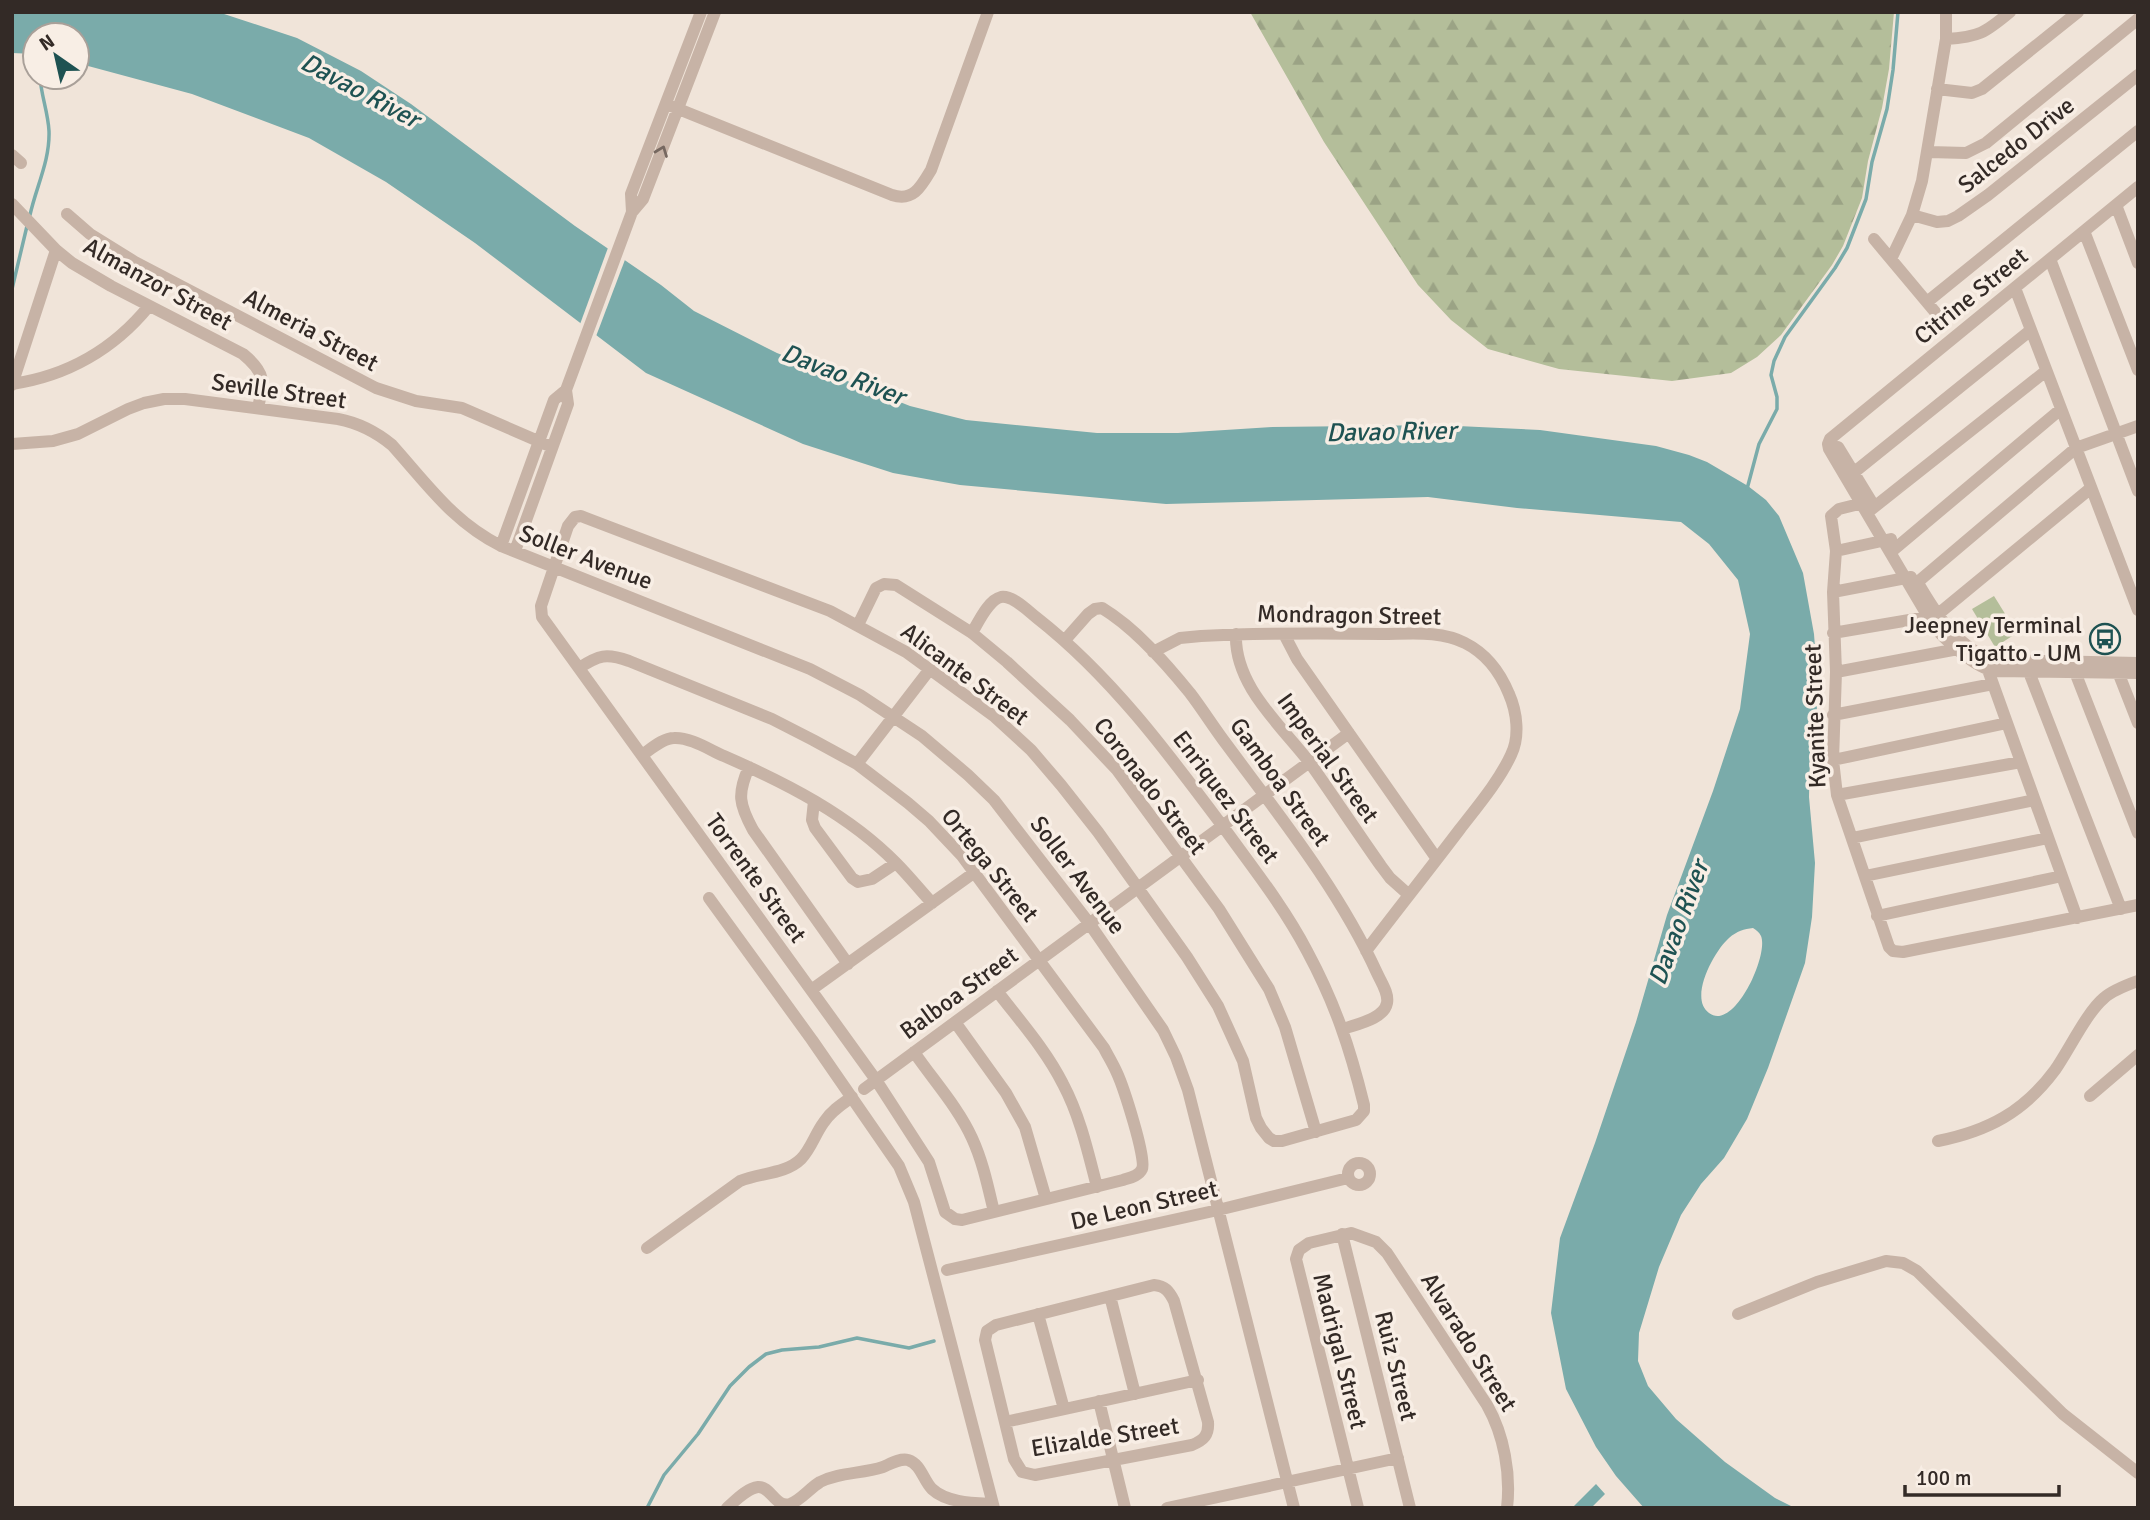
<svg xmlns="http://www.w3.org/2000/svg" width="2150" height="1520" viewBox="0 0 2150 1520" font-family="Signika,sans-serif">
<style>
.forest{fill:url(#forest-firs)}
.pitch{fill:#b4be9a}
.water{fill:#7aabaa;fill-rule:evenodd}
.pier{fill:#f0e4d9}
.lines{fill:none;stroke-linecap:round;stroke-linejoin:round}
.stream{stroke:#7aabaa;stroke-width:3.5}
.minor{stroke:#c7b3a6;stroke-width:12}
.oneway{stroke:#766860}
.labels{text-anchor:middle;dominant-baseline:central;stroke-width:7;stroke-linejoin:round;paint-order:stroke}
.street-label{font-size:24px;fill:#332a26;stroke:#f8eee5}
.poi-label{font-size:24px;fill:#332a26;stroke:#f8eee5;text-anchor:end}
.water-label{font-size:26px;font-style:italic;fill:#1e5252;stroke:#f8eee5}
</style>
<defs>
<pattern id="forest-firs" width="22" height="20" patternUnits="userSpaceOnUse" patternTransform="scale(1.75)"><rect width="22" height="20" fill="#b4be9a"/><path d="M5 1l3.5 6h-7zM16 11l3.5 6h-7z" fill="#9ba385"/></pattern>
</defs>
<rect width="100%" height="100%" fill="#f0e4d9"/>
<path class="forest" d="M 1250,12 L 1894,12 L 1889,69 L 1882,108 L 1868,161 L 1862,198 L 1843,246 L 1832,265 L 1781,335 L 1757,357 L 1731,373 L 1672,381 L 1559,369 L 1488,349 L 1451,320 L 1418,285 L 1324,142 Z"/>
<path class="pitch" d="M 1994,596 L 2017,633 L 1995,647 L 1972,609 Z"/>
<path class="water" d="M 12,12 L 218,12 L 297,38 L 361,71 L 411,104 L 575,226 L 661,285 L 694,311 L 777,353 L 910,406 L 966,420 L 1097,433 L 1178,433 L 1272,427 L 1361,426 L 1437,425 L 1540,430 L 1656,446 L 1689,455 L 1707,462 L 1748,486 L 1766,500 L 1779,516 L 1803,573 L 1814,634 L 1818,687 L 1816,723 L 1810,754 L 1809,797 L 1815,863 L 1812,917 L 1805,963 L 1768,1068 L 1747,1119 L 1724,1158 L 1701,1184 L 1681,1215 L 1659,1267 L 1639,1333 L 1638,1361 L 1648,1386 L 1676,1419 L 1725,1462 L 1775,1498 L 1795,1508 L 1644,1508 L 1616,1476 L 1596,1447 L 1566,1389 L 1551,1313 L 1560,1238 L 1595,1143 L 1636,1022 L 1667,915 L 1713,791 L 1740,709 L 1750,634 L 1738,580 L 1709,544 L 1681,522 L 1517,508 L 1428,497 L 1166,504 L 960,485 L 893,473 L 803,444 L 646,373 L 475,243 L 386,182 L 309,138 L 192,94 L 77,63 L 77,35 L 35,35 L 35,54 L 12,53 ZM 1753,928 C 1756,930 1759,932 1761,936 C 1769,955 1734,1032 1709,1013 C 1688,998 1715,950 1729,938 C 1737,931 1744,929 1753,928 Z
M 1596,1484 L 1605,1494 L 1591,1508 L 1572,1508 Z"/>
<path class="pier" d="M 609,245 L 626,257 L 595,339 L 579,327 Z"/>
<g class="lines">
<path class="stream" d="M 30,215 C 36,187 50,161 49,131 C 48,112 41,95 40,77
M 12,289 L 27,226
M 1747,489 L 1759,444 L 1777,409 L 1777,397 L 1771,375 L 1774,361 L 1785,337 L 1835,268 L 1847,248 L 1866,199 L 1872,162 L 1887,109 L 1893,70 L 1898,12
M 647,1508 L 664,1475 L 698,1434 L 730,1386 L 749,1367 L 766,1354 L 782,1350 L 819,1347 L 857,1338 L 909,1348 L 934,1341"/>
<path class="minor" d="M 1946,39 C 1979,37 1985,33 2010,12
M 1937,89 L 1972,93 L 1982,89 L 2078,12
M 666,104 L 892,195 C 913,202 921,187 931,170 L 988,12
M 1929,152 L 1966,153 L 1986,143 L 2138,19
M 12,155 L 21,163
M 2138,187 L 1830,439 L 1828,444 L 1829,449 L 1933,625 C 1945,640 1975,668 1995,671 L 2138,673
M 12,204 L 56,250 L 72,263 L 111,286 L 243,354 C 266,373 264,381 258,408
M 2116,205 L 2138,263
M 632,212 L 631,194 L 701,12
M 67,214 L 90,234 L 135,262 L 376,388 L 416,401 L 462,408 L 552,447
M 1912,215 L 1937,222 L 1948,221 L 1958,216 L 1988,195 L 2138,75
M 2084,231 L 2138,370
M 1874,239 L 1941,319
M 1891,259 L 1912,215 L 1922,181 L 1946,39 L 1946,12
M 2050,259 L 2138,491
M 2015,288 L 2138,610
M 1927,302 L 2138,131
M 12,384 C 67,376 114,349 149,306
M 12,385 L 56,250
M 12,444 L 53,441 L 78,434 L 128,409 L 144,403 L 164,399 L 185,399 L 338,419 C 359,423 375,431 392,445 C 427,484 453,522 501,546 L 810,669 L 860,695 L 922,736 L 968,775 L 994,800 L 1089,923 L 1163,1030 L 1176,1057 L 1188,1090 L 1294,1508
M 1838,447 L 1874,506
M 1847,478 L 2031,330
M 1871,501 L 1839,509 L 1831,516 L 1836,551 L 1833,592 L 1836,672 L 1833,760 L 1837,795 L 1889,947 L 1893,951 L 1903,952 L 2138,905
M 1868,512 L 2046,371
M 501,546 L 554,400 L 566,390 L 632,212 L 643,199 L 715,12
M 515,551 L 568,404 L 566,390
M 1836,551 L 1891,539
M 1891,552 L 2061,409
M 1918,583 C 1936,614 1957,647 1992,660 L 2138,663
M 1913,586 L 2076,448 L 2138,426
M 1833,592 L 1911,577
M 1937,615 L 2091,488
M 858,625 L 876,588 L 884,584 L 896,585 L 972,633 L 1007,662 L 1070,720 L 1117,770 L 1219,909 L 1269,989 L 1285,1027 L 1316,1132
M 1833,633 L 1927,617
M 1236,634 C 1234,686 1281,725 1310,763 C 1334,797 1357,832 1381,866 L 1390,878 L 1409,895
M 1284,634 L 1297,659 L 1437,859
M 1065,640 L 1088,614 L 1095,609 L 1102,608 C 1135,628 1165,662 1190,693 C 1203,710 1214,728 1227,745 C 1281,818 1339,890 1377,973 C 1381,982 1389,993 1387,1003 C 1384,1019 1357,1024 1343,1029
M 1153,652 L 1180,638 L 1201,636 C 1261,633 1322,633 1382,634 C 1408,634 1441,630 1465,643 C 1487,654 1500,672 1509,694 C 1517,712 1520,737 1511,755 C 1499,781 1477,807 1460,829 C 1429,870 1397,910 1366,951
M 579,668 C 599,655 606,653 629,661 L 772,719 L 813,740 L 857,764 L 908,803 L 929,821 L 962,856 L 1104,1048 C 1108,1056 1113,1064 1117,1073 C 1123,1086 1147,1159 1142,1169 C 1139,1176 1129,1178 1123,1180 L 962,1220 L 955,1219 L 945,1212 L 929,1162 L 876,1080 L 542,617 L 541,606 L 568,526 L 575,517 L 581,516 L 586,518 L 830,611 L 906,652 L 995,717 L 1031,750 L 1061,785 L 1098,832 L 1187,957 L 1218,1006 L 1243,1061 L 1256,1118 L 1261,1128 L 1269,1138 L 1274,1141 L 1282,1141 L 1356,1120 L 1364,1111 L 1364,1105 C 1350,1048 1335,1003 1307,951 C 1284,907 1253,868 1224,828 C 1168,753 1111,676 1037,618 C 1028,611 1013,595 1001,597 C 988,600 978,623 972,633
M 1988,670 L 2077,918
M 1836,672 L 1958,649
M 2029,672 L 2121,909
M 2075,672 L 2138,833
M 2118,672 L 2138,723
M 1833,715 L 1993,684
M 642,755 C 651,749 663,738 674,738 C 690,737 710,750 724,756 C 786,783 849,815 896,863 C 909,876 920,890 932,903
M 1833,760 L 2007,723
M 857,764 L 930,669
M 749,767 C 737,794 739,804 753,830 L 848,964
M 1837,795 L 2021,762
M 814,801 L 812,820 L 815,828 L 852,878 L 858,882 L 872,879 L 896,863
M 1852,838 L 2034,800
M 1865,876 L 2048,838
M 709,898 L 812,1040 L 899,1166 L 914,1202 L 994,1508
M 1877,916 L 2062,876
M 811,990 L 975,872
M 997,991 C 1020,1021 1046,1050 1063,1084 C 1080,1116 1088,1152 1097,1187
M 955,1022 L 1006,1093 L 1025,1127 L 1046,1199
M 914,1052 C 933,1080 958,1107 972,1138 C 983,1162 988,1187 994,1212
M 864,1089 L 1349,733
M 2090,1096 L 2138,1055
M 1938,1141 C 1988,1131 2024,1112 2055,1070 C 2069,1050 2087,1012 2104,998 C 2113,990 2127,985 2138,981
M1348 1174a11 11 0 1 1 22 0a11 11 0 1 1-22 0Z
M 1342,1234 L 1410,1508
M 647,1248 L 740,1181 C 759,1173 786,1174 801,1159 C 811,1149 815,1134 824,1122 C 831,1111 842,1104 852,1097
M 947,1270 L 1218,1210 L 1348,1178
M 1154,1285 C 1165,1286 1169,1291 1174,1301 L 1208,1422 C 1209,1435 1204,1440 1192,1445 L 1035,1475 L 1022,1472 L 1014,1459 L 985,1340 L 987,1331 L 996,1325 Z
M 1110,1296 L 1135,1394
M 1038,1314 L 1064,1409
M 1738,1314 L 1817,1282 L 1886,1261 L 1903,1263 L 1917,1271 L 2063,1414 L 2138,1473
M 1099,1401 L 1125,1508
M 1005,1422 L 1198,1380
M 727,1508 C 735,1501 747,1488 758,1487 C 771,1486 775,1508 790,1504 C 800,1501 810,1488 820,1482 C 840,1472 862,1474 883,1467 C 890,1464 900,1458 908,1460 C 921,1464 923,1480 932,1489 C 947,1503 974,1503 993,1504
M 1167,1508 L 1398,1458
M 1358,1508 L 1296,1259 L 1299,1250 L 1309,1243 L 1351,1233 L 1376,1242 L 1387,1253 L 1487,1405 C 1504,1435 1511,1474 1507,1508"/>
</g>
<defs><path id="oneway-chevron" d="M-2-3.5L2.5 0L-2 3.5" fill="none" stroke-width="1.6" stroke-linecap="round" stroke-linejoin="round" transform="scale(1.75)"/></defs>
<use class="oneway" href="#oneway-chevron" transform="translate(662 151) rotate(-69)"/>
<defs>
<g id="bus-ring" transform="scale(1.575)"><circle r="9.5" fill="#f8eee5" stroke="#1e5252" stroke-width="1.5"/><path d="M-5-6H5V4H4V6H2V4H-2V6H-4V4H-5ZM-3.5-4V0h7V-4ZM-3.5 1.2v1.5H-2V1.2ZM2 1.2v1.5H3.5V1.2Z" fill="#1e5252"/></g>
</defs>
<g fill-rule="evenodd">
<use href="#bus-ring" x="2105" y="639"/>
</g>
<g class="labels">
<g class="street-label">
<text transform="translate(2016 145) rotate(-38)">Salcedo Drive</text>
<text transform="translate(158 284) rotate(29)">Almanzor Street</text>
<text transform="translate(1971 296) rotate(-39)">Citrine Street</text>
<text transform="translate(311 330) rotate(28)">Almeria Street</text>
<text transform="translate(279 391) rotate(8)">Seville Street</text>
<text transform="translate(586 557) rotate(21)">Soller Avenue</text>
<text transform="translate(1349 615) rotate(1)">Mondragon Street</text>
<text transform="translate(965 674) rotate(37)">Alicante Street</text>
<text transform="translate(1815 716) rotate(-92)">Kyanite Street</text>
<text transform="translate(1328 758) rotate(54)">Imperial Street</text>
<text transform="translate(1280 782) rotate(54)">Gamboa Street</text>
<text transform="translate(1150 786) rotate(52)">Coronado Street</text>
<text transform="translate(1226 797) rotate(53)">Enriquez Street</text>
<text transform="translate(990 865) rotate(51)">Ortega Street</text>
<text transform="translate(1078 875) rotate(53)">Soller Avenue</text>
<text transform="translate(756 878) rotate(54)">Torrente Street</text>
<text transform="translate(959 993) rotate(-36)">Balboa Street</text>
<text transform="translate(1144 1205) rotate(-13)">De Leon Street</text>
<text transform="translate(1469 1342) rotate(58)">Alvarado Street</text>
<text transform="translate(1340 1351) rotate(76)">Madrigal Street</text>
<text transform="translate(1396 1366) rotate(76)">Ruiz Street</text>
<text transform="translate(1105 1437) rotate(-9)">Elizalde Street</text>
</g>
<g class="poi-label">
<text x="2082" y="625">Jeepney Terminal<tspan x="2082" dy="28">Tigatto - UM</tspan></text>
</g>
<g class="water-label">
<text transform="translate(360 91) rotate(28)">Davao River</text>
<text transform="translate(843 375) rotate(21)">Davao River</text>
<text transform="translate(1391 432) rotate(-1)">Davao River</text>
<text transform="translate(1679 923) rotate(-70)">Davao River</text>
</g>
</g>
<rect width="2150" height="1520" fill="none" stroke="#332a26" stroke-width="28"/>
<g transform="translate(56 56) rotate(326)"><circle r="33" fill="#f8eee5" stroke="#a9a099" stroke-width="2"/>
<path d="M0-5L12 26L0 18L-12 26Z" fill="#1e5252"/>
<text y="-10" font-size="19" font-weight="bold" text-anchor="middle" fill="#332a26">N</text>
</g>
<path d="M1905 1485v10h154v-10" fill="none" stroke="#332a26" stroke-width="3.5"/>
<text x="1916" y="1485" font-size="21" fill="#332a26" stroke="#f8eee5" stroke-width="5" paint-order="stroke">100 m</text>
</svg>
